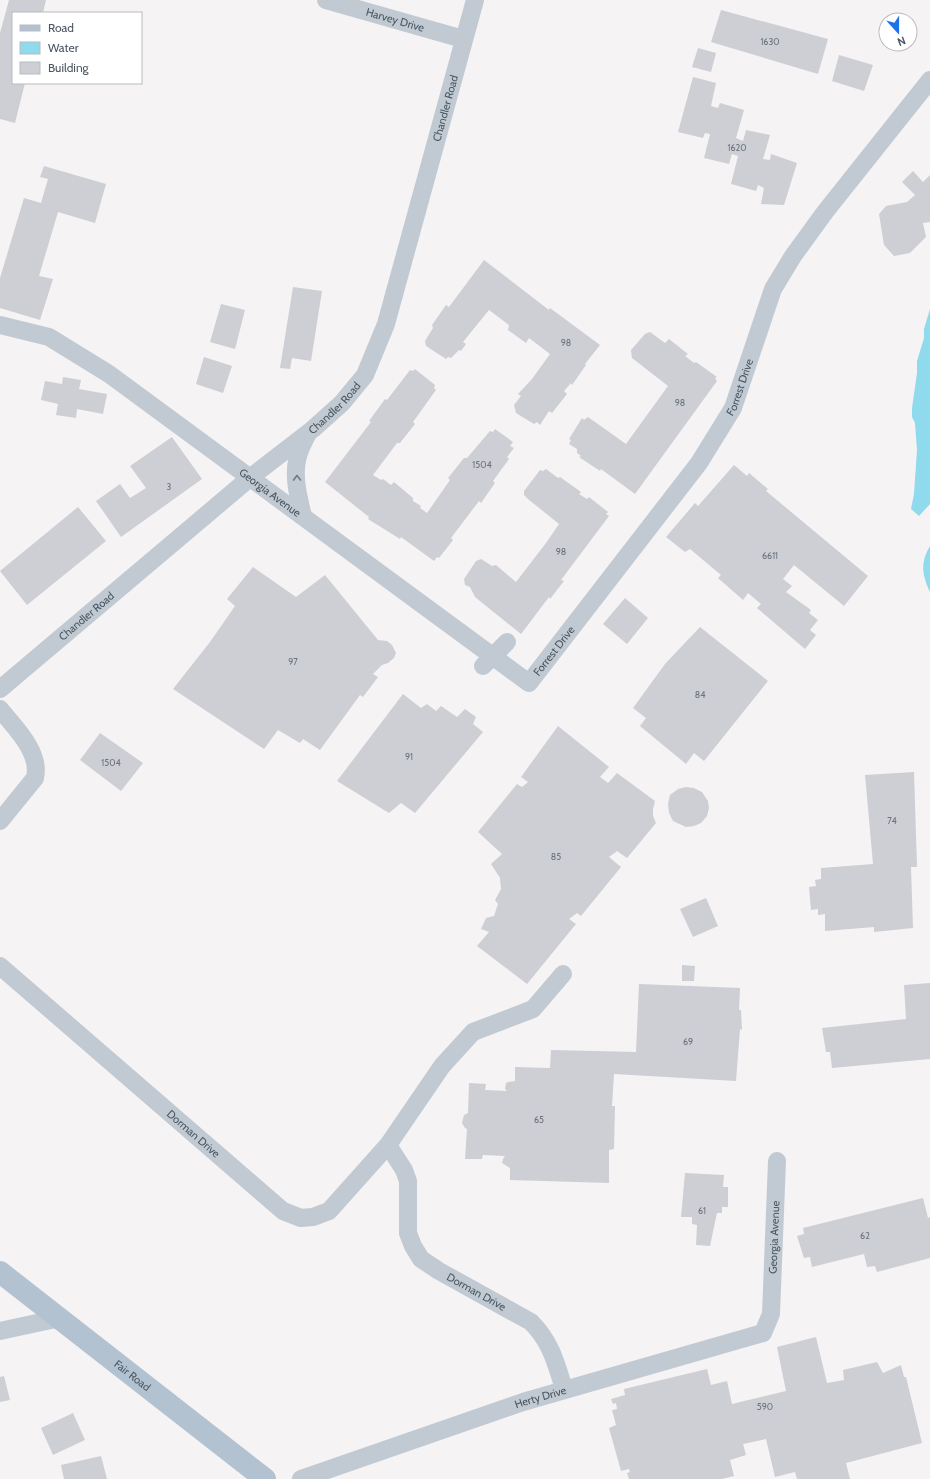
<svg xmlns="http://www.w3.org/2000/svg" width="930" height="1479" viewBox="0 0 930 1479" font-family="Cabin,sans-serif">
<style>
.water{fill:#90daee}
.building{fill:#cdcfd5}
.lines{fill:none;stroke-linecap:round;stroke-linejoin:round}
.minor{stroke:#c1cad2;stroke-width:18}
.major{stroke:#b3c2d1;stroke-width:22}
.oneway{stroke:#6e7983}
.labels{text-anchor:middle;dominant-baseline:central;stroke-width:3;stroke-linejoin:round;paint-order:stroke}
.number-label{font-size:9px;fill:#6b747e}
.street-label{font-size:11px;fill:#4a5661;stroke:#fff}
</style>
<rect width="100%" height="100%" fill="#f5f3f3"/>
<path class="water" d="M 930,309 L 930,504 L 919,516 L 911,509 L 914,494 L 917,450 L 915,423 L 912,417 L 912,408 L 917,373 L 917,361 L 924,338 L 924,329 Z
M 930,546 L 930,592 C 922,575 920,563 930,546 Z"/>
<path class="building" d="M 9,0 L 46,0 L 43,13 L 13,13 L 13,83 L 25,83 L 15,123 L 0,119 L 0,33 Z
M 721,10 L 828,39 L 818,74 L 711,42 Z
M 698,48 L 716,53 L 711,72 L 692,67 Z
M 839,55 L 873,65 L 864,91 L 832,81 Z
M 693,77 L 716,83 L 711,106 L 718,108 L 720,103 L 744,110 L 736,138 L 743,141 L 746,130 L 770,135 L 763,159 L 770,160 L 771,154 L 797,163 L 784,205 L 761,204 L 764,188 L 758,185 L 756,191 L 731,184 L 738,156 L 732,154 L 729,164 L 704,158 L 710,134 L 705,133 L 703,138 L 678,132 Z
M 44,166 L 106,184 L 95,223 L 58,212 L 39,276 L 53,279 L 40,320 L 0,308 L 0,278 L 24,198 L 41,203 L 48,179 L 40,177 Z
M 913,171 L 923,182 L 930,175 L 930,222 L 923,223 L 926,237 L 910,253 L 894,256 L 884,245 L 879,214 L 886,206 L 907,202 L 915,195 L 902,182 Z
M 484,260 L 549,310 L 550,308 L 600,345 L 585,364 L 586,365 L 572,385 L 571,383 L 564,391 L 567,394 L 552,413 L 549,411 L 540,425 L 537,422 L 534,424 L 516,413 L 514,405 L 521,396 L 518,394 L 532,379 L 550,354 L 529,338 L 526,343 L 508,330 L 509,325 L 489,310 L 463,342 L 466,344 L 461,351 L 459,350 L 451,358 L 448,357 L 446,359 L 426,346 L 425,341 L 433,328 L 432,325 L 446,305 L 449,307 Z
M 293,287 L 322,291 L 311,361 L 292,358 L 290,369 L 280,368 Z
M 221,304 L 245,310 L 235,349 L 210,342 Z
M 650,332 L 665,343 L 669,339 L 688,354 L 685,356 L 694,363 L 696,362 L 717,377 L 715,378 L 717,381 L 635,494 L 601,469 L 600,471 L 579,457 L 581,456 L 577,453 L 577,449 L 569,444 L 571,440 L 569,439 L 582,418 L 584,420 L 588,417 L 626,444 L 668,386 L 632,358 L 631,350 L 645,334 Z
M 204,357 L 232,366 L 223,393 L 196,384 Z
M 415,369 L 435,385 L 434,388 L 436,390 L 413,422 L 415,424 L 400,443 L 397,443 L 373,475 L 381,480 L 383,479 L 391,485 L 394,482 L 413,498 L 413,501 L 421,506 L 420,508 L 427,513 L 450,480 L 448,478 L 464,458 L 467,458 L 490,431 L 493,432 L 495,429 L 513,442 L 510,446 L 514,448 L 507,457 L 509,459 L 493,481 L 495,483 L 481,503 L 479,501 L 451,538 L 453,540 L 439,558 L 437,557 L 434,561 L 401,537 L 400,539 L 368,519 L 369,517 L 325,482 L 371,422 L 369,421 L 385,399 L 387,400 L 410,370 L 413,371 Z
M 63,377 L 81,380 L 79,389 L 107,394 L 103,414 L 77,409 L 76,418 L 56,415 L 58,404 L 41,400 L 45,381 L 62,384 Z
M 172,437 L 202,479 L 121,537 L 96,501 L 120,484 L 130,498 L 146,488 L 130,466 Z
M 734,465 L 747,476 L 749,473 L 768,489 L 766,491 L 868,576 L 844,606 L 794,565 L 783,579 L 792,586 L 786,592 L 811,610 L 809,613 L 818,620 L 810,630 L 816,635 L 805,649 L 757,608 L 761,604 L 748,593 L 743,600 L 718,578 L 721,575 L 690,549 L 685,552 L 666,537 L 695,503 L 698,506 Z
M 546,469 L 558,478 L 560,477 L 581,492 L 579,494 L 587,499 L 589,497 L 608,512 L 606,514 L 609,516 L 561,580 L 564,581 L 550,599 L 549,597 L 521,634 L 475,597 L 470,587 L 465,585 L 464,579 L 476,561 L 481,559 L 492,566 L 496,565 L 516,582 L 546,543 L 559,524 L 528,499 L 524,495 L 524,491 L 540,470 L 543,471 Z
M 78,507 L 106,541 L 27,605 L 0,571 Z
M 253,567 L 296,597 L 325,575 L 378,640 L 387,641 L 392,645 L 396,653 L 394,658 L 388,663 L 382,665 L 373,674 L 378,677 L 363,697 L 360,695 L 320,750 L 303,739 L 300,743 L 278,730 L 264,749 L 173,689 L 210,642 L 235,606 L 227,599 Z
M 625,598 L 648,618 L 627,644 L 603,624 Z
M 700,627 L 768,681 L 704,761 L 694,753 L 686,764 L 640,726 L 646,718 L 633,708 L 665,664 Z
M 403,694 L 421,708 L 427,704 L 436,711 L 441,706 L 457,717 L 465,709 L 476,717 L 473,724 L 483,732 L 415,813 L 401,803 L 389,813 L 337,781 Z
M 558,726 L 609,767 L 600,777 L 608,783 L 617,773 L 655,801 L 653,809 L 653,816 L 656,823 L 627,858 L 617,851 L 609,857 L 621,867 L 581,916 L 577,913 L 569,919 L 576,924 L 527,984 L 477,946 L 489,932 L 481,929 L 486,918 L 494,916 L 498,904 L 495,900 L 501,889 L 500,878 L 491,864 L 502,854 L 478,832 L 517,784 L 522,787 L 528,782 L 521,777 Z
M 100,733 L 143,763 L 121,791 L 80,760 Z
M 914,772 L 917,867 L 911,867 L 913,928 L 874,932 L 874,927 L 825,931 L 825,914 L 818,915 L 818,909 L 811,910 L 809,887 L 816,886 L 815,880 L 821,879 L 821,868 L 873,864 L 865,775 Z
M 686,787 L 694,788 L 702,792 L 708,801 L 709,808 L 707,816 L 701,823 L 694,826 L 686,827 L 673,821 L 669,813 L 668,804 L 670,795 L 678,789 Z
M 706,898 L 718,926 L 693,937 L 680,909 Z
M 682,965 L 695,966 L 694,981 L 682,981 Z
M 930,983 L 930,1059 L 832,1068 L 830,1052 L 826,1052 L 822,1028 L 906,1019 L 904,985 Z
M 639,984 L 740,988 L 739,1010 L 741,1010 L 742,1030 L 740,1029 L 736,1081 L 614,1074 L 612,1106 L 615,1106 L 614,1149 L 609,1150 L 609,1183 L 510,1180 L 510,1168 L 502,1163 L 503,1159 L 505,1156 L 483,1155 L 482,1159 L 465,1159 L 467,1129 L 465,1128 L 462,1123 L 464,1115 L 468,1113 L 469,1083 L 486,1084 L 485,1090 L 507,1091 L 505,1089 L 506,1083 L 508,1082 L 515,1081 L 515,1067 L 550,1068 L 551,1050 L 636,1052 Z
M 685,1173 L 724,1175 L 723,1187 L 728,1187 L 728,1207 L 722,1207 L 722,1213 L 717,1213 L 710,1246 L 696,1245 L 697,1225 L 692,1224 L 692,1217 L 681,1217 Z
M 923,1198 L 928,1218 L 930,1217 L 930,1258 L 877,1272 L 875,1266 L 867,1267 L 864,1254 L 812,1267 L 810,1257 L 804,1258 L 797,1236 L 804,1234 L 803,1228 Z
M 816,1337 L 827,1383 L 844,1380 L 843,1370 L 877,1362 L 883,1373 L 901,1365 L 904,1377 L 906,1377 L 922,1443 L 846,1463 L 850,1479 L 797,1479 L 795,1472 L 775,1477 L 766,1439 L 743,1444 L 746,1455 L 730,1460 L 734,1476 L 722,1479 L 629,1479 L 627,1473 L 630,1472 L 629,1469 L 621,1471 L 609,1428 L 616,1425 L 612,1410 L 617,1409 L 616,1403 L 613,1404 L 611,1399 L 625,1395 L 624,1389 L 707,1369 L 711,1385 L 727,1381 L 732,1404 L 786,1391 L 777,1347 Z
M 4,1376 L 10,1400 L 0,1402 L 0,1377 Z
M 73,1413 L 85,1440 L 53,1455 L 41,1428 Z
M 101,1456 L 107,1479 L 64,1479 L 61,1465 Z"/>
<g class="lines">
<g class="minor">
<path id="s1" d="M 326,0 L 463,39"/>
<path id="s2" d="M 0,325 L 49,337 L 109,374 L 529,683 L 699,463 L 733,408 L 773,289 L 793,256 L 825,212 L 930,80"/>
<path d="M 303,516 C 298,496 292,473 299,453 C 301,447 304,441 307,435"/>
<path d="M 483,666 L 507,642"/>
<path id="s3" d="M 0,689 L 251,477 L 313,429 L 342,403 L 365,375 L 386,324 L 475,0"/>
<path d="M 0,709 C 15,728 41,752 35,778 L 0,821"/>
<path id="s4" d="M 0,966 L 283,1211 L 301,1218 L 313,1217 L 329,1211 L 388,1145 L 442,1066 L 473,1032 L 533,1009 L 563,974"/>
<path id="s5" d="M 388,1145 L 404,1170 L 408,1181 L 408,1233 L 413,1246 L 421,1259 L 439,1271 L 531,1322 C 551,1342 556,1363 564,1389"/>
<path d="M 0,1331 L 60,1318"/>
<path id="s6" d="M 301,1479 L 523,1402 L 763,1333 L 771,1314 L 777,1161"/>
</g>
<path class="major" id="s7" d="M 0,1272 L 265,1479"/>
</g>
<defs><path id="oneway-chevron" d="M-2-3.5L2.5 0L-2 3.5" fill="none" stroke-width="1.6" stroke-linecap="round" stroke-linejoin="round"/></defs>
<use class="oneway" href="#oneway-chevron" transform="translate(297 478) rotate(-91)"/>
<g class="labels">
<g class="number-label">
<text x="770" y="41">1630</text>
<text x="737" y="147">1620</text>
<text x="566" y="342">98</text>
<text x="680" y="402">98</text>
<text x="482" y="464">1504</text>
<text x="169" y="486">3</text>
<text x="561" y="551">98</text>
<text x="770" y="555">6611</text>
<text x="293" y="661">97</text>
<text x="700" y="694">84</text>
<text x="409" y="756">91</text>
<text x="111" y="762">1504</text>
<text x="892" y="820">74</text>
<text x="556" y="856">85</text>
<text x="688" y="1041">69</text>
<text x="539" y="1119">65</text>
<text x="702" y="1210">61</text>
<text x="865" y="1235">62</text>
<text x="765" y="1406">590</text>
</g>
<g class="street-label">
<text stroke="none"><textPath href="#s1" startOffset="72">Harvey Drive</textPath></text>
<text stroke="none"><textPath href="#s3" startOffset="761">Chandler Road</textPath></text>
<text stroke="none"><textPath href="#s2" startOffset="1007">Forrest Drive</textPath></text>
<text stroke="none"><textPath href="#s3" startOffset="437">Chandler Road</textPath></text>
<text stroke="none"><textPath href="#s2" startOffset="321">Georgia Avenue</textPath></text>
<text stroke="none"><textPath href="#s3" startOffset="113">Chandler Road</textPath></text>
<text stroke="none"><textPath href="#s2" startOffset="683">Forrest Drive</textPath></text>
<text stroke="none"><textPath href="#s4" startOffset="256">Dorman Drive</textPath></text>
<text stroke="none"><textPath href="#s6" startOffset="582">Georgia Avenue</textPath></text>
<text stroke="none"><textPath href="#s5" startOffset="187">Dorman Drive</textPath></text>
<text stroke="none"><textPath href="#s7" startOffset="168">Fair Road</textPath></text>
<text stroke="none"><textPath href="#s6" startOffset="253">Herty Drive</textPath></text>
</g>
</g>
<rect x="12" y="12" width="130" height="72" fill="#ffffff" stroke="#b7bbc0"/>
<rect x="20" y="25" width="20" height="6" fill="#b3c2d1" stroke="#b7bbc0"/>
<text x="48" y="32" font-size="12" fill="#4a5661">Road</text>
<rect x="20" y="42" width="20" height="12" fill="#90daee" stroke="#b7bbc0"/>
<text x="48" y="52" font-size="12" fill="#4a5661">Water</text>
<rect x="20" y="62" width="20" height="12" fill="#cdcfd5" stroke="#b7bbc0"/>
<text x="48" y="72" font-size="12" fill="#4a5661">Building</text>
<g transform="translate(898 32) rotate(159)"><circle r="19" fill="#ffffff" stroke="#b7bbc0"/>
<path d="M0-3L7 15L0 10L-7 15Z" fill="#1a73e8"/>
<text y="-6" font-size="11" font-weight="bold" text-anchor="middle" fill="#4a5661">N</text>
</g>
</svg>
